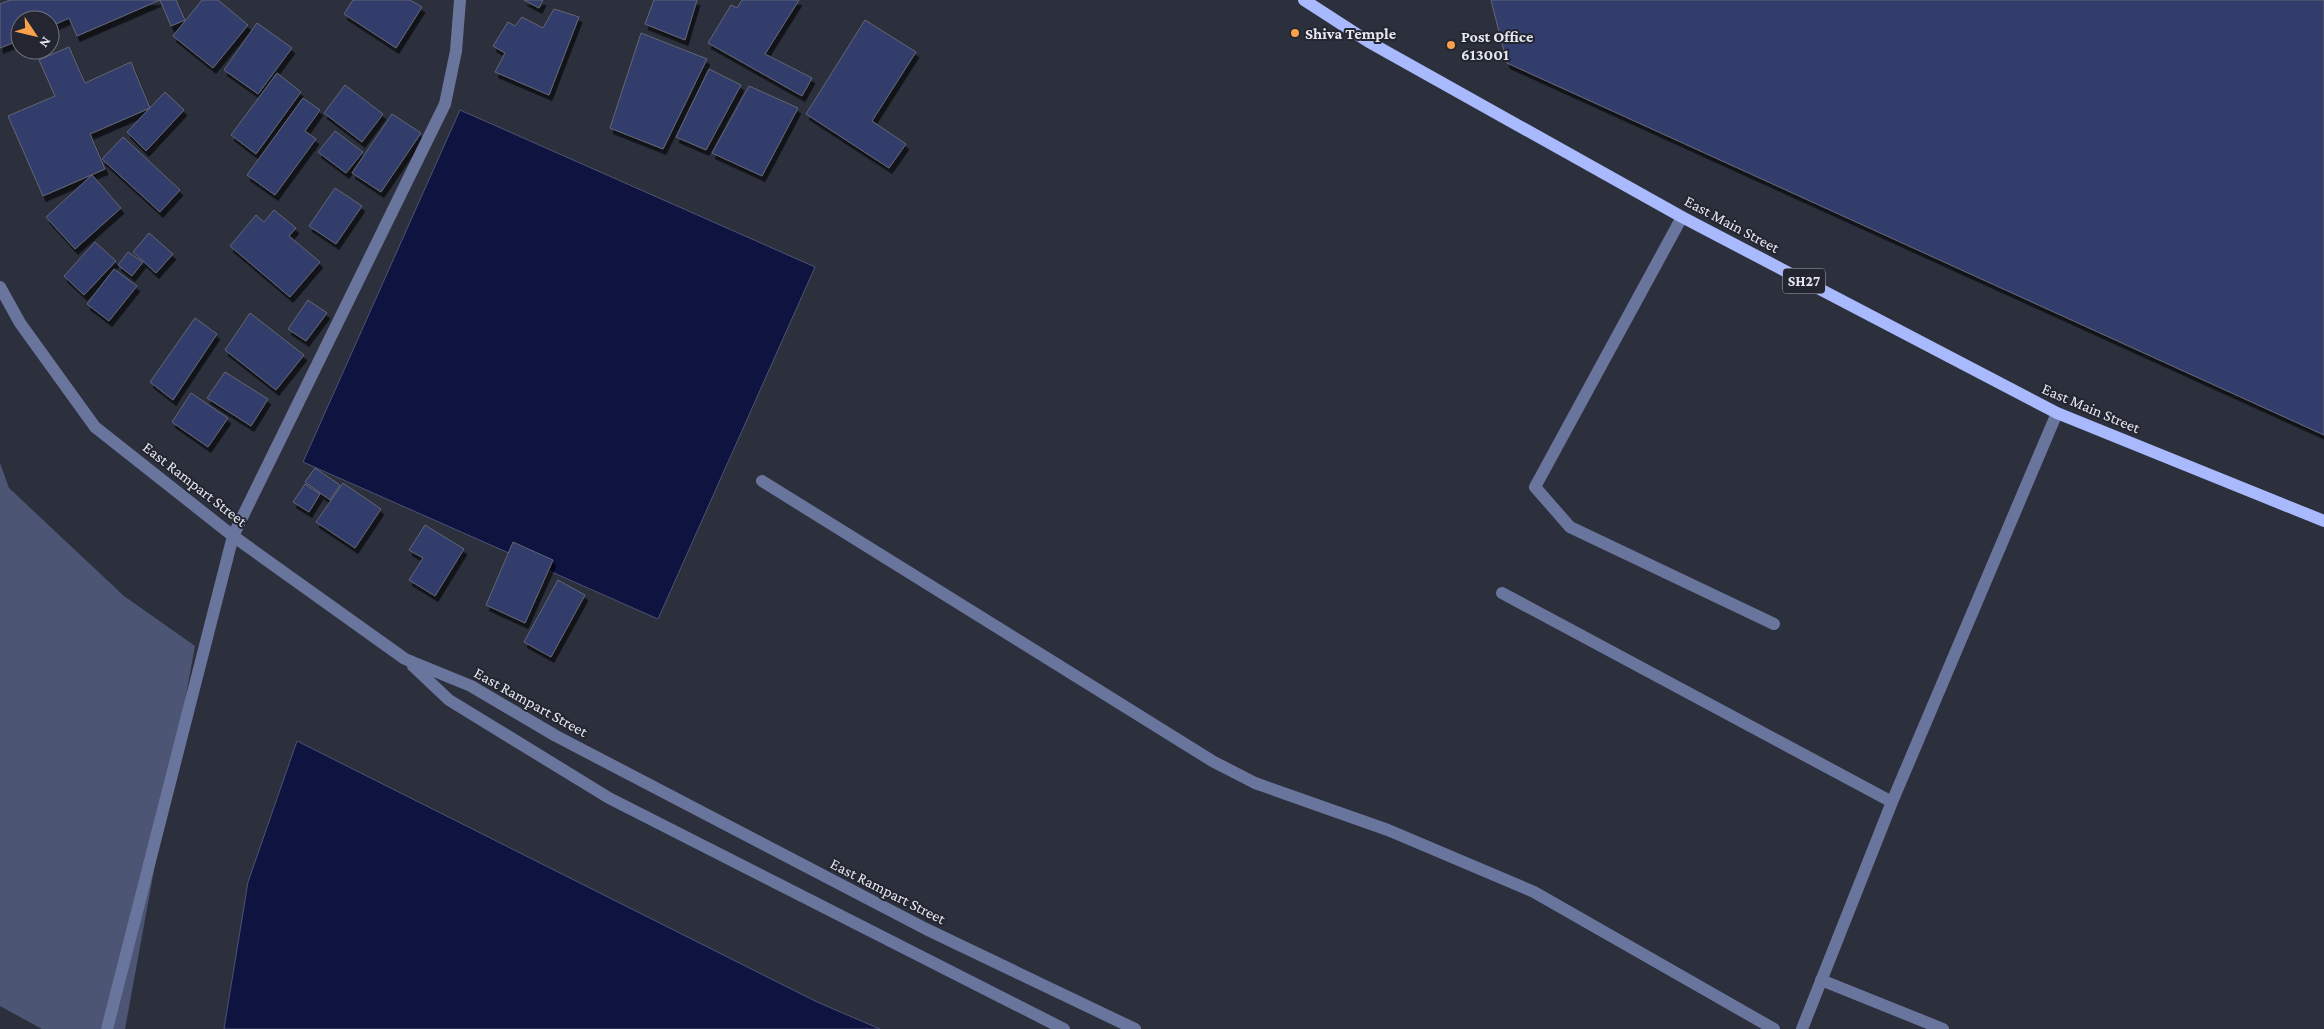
<svg xmlns="http://www.w3.org/2000/svg" width="2324" height="1029" viewBox="0 0 2324 1029" font-family="'Crimson Pro',serif">
<style>
.green{fill:#4c5574}
.water{fill:#0e133f;stroke:#4e5374}
.building{fill:#323c6c;stroke:#626674;filter:url(#shadow)}
.lines{fill:none;stroke-linecap:round;stroke-linejoin:round}
.minor{stroke:#6a759e;stroke-width:12}
.major{stroke:#a8b9fd;stroke-width:12}
.poi-dot{fill:#f8a14a;stroke:#232631;stroke-width:2}
.labels{text-anchor:middle;dominant-baseline:central;stroke-width:4;stroke-linejoin:round;paint-order:stroke}
.shield{fill:#232631;stroke:#abadb6;stroke-width:1}
.shield-label{font-size:15px;font-weight:bold;fill:#e5e7ef}
.poi-label{font-size:16px;font-weight:bold;fill:#e5e7ef;stroke:#232631;text-anchor:start}
.street-label{font-size:16px;fill:#e5e7ef;stroke:#232631}
</style>
<defs>
<filter id="shadow"><feDropShadow dx="3" dy="5.5" stdDeviation="0" flood-color="#0009"/></filter>
</defs>
<rect width="100%" height="100%" fill="#2c303c"/>
<path class="green" d="M 0,463 L 9,488 L 124,596 L 195,646 L 125,1029 L 42,1029 L 0,1006 Z"/>
<path class="water" d="M 460,110 L 815,267 L 658,619 L 303,462 Z
M 297,741 L 817,1002 L 880,1029 L 224,1029 L 248,882 Z"/>
<path class="building" d="M 10,0 L 160,0 L 77,36 L 69,18 L 50,27 L 50,20 L 20,20 L 20,40 L 0,48 L 0,4 Z
M 160,0 L 176,0 L 185,20 L 171,26 Z
M 202,0 L 218,0 L 248,25 L 213,68 L 173,36 Z
M 353,0 L 410,0 L 422,7 L 396,48 L 344,14 Z
M 524,0 L 543,0 L 539,8 Z
M 654,0 L 697,0 L 685,40 L 645,24 Z
M 742,0 L 799,0 L 765,54 L 812,78 L 802,96 L 708,43 L 731,5 L 737,8 Z
M 1491,0 L 2324,0 L 2324,435 L 1507,63 Z
M 554,9 L 579,17 L 549,95 L 495,72 L 505,53 L 493,46 L 508,22 L 515,26 L 522,17 L 543,28 Z
M 865,20 L 916,52 L 872,121 L 906,144 L 889,168 L 806,114 Z
M 257,23 L 292,48 L 258,94 L 224,70 Z
M 641,33 L 707,59 L 663,149 L 610,128 Z
M 69,47 L 85,83 L 131,62 L 150,108 L 90,134 L 105,169 L 43,196 L 8,116 L 55,96 L 39,60 Z
M 709,69 L 741,85 L 706,150 L 676,137 Z
M 277,73 L 301,92 L 256,154 L 231,135 Z
M 345,85 L 383,114 L 362,142 L 324,113 Z
M 749,86 L 798,108 L 762,176 L 712,153 Z
M 165,92 L 184,110 L 146,151 L 127,132 Z
M 303,98 L 320,110 L 305,131 L 316,139 L 275,195 L 247,175 Z
M 392,114 L 421,133 L 381,192 L 352,173 Z
M 335,131 L 363,152 L 346,173 L 318,152 Z
M 123,137 L 180,190 L 160,212 L 102,159 Z
M 92,175 L 121,208 L 75,249 L 46,217 Z
M 335,188 L 362,206 L 336,244 L 309,226 Z
M 274,210 L 296,228 L 289,236 L 320,262 L 290,297 L 230,246 L 256,215 L 264,222 Z
M 149,233 L 173,254 L 156,273 L 133,252 Z
M 95,242 L 116,261 L 84,295 L 64,276 Z
M 128,252 L 143,262 L 132,276 L 118,265 Z
M 114,269 L 137,286 L 109,321 L 87,304 Z
M 308,300 L 327,313 L 306,341 L 288,329 Z
M 250,313 L 304,355 L 276,390 L 225,350 Z
M 195,318 L 217,334 L 173,400 L 150,382 Z
M 225,372 L 268,399 L 251,426 L 207,398 Z
M 191,393 L 228,418 L 208,447 L 172,422 Z
M 315,468 L 340,485 L 330,500 L 305,482 Z
M 343,483 L 381,509 L 355,548 L 316,522 Z
M 305,484 L 320,494 L 309,512 L 293,502 Z
M 425,525 L 464,549 L 435,596 L 409,580 L 423,558 L 409,550 Z
M 513,542 L 553,560 L 525,623 L 486,605 Z
M 558,580 L 585,595 L 551,657 L 524,642 Z"/>
<g class="lines">
<path class="minor" d="M 1682,217 L 1535,487 L 1570,527 L 1774,624
M 0,287 L 20,323 L 95,427 L 233,536 L 405,659 L 471,686 L 556,736 L 926,929 L 1135,1029
M 762,481 L 1214,762 L 1255,783 L 1388,830 L 1534,892 L 1774,1029
M 1502,593 L 1892,802
M 413,666 L 449,700 L 609,798 L 1064,1029
M 1821,980 L 1943,1029
M 107,1029 L 233,536 L 445,104 L 456,51 L 460,0
M 1802,1029 L 1892,802 L 2057,413"/>
<path class="major" d="M 1304,0 L 1369,42 L 1682,217 L 2057,413 L 2324,521"/>
</g>
<g class="poi-dot">
<circle cx="1295" cy="33" r="5"/>
<circle cx="1451" cy="45" r="5"/>
</g>
<g class="labels">
<rect class="shield" x="1783" y="268.5" width="42" height="25" rx="4"/>
<g class="shield-label">
<text x="1804" y="281">SH27</text>
</g>
<g class="poi-label">
<text x="1305" y="33">Shiva Temple</text>
<text x="1461" y="36">Post Office<tspan x="1461" dy="18">613001</tspan></text>
</g>
<g class="street-label">
<text transform="translate(1732 224) rotate(28)">East Main Street</text>
<text transform="translate(2091 408) rotate(23)">East Main Street</text>
<text transform="translate(195 484) rotate(38)">East Rampart Street</text>
<text transform="translate(531 702) rotate(29)">East Rampart Street</text>
<text transform="translate(888 891) rotate(27)">East Rampart Street</text>
</g>
</g>
<g transform="translate(35 35) rotate(125)"><circle r="24" fill="#232631" stroke="#71737d"/>
<path d="M0-4L9 19L0 12L-9 19Z" fill="#f8a14a"/>
<text y="-8" font-size="14" font-weight="bold" text-anchor="middle" fill="#e5e7ef">N</text>
</g>
</svg>
